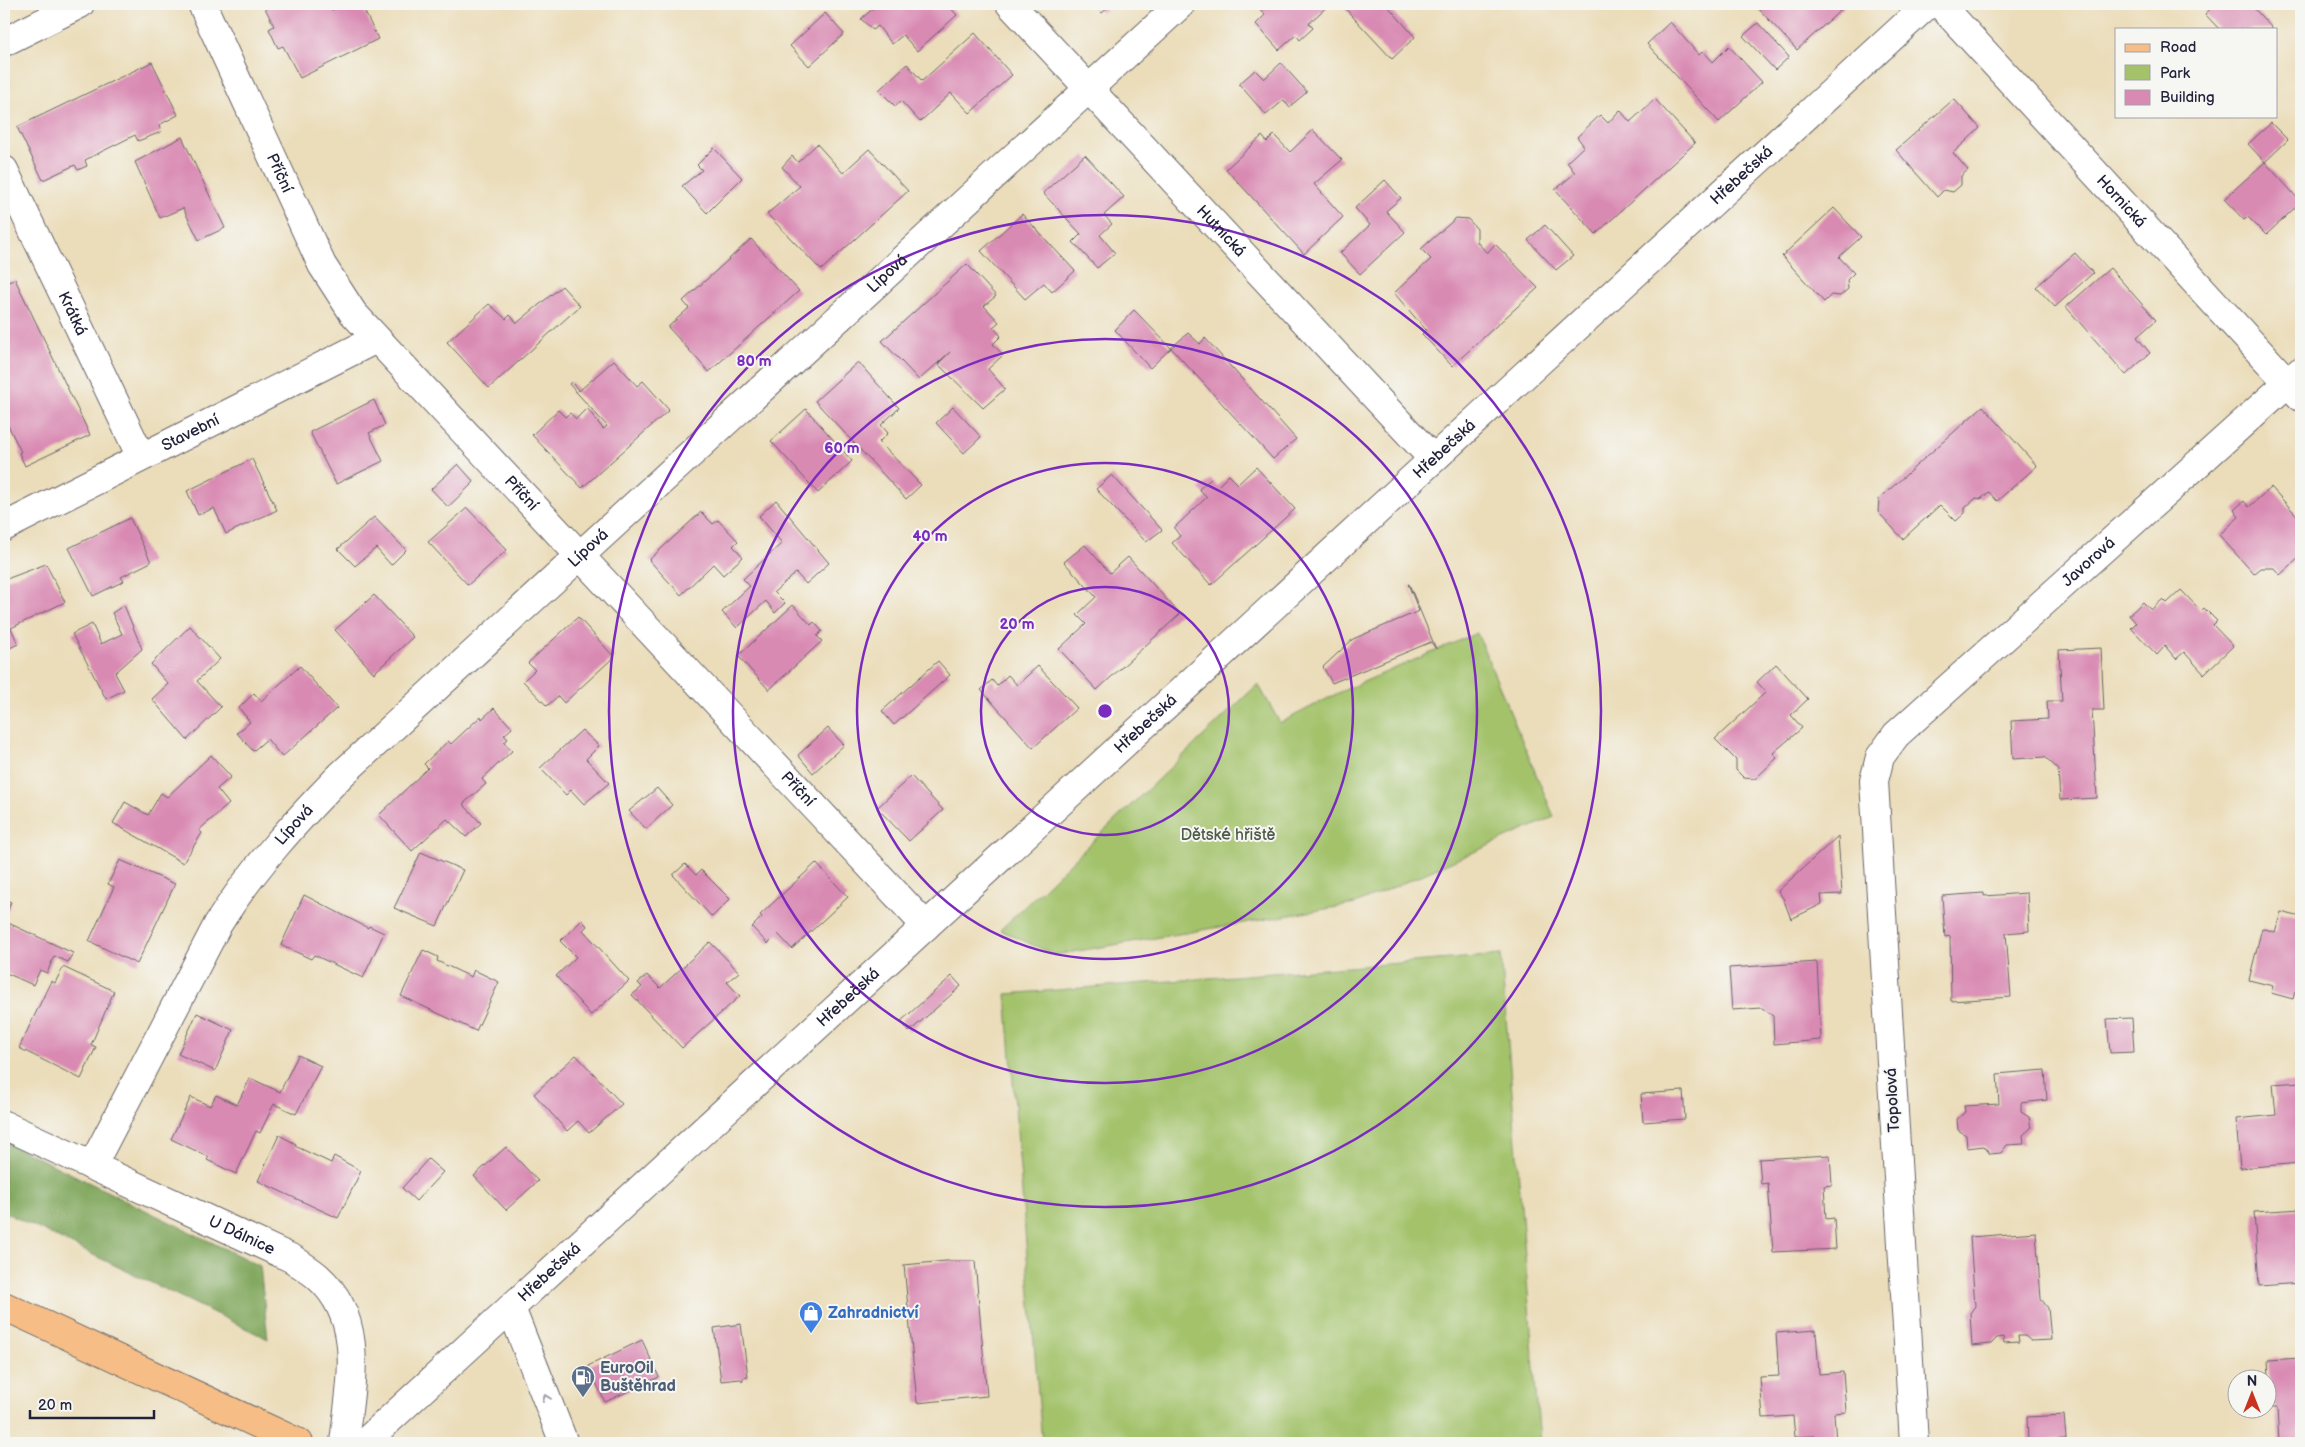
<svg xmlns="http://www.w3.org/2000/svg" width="2305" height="1447" viewBox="0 0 2305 1447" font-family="'Balsamiq Sans',sans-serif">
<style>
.green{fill:#a3c26a;stroke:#627252}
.forest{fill:#82a85e;stroke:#52654c}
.building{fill:#d98ab3}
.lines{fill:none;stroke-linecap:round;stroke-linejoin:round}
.minor-casing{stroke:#686367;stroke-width:30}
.major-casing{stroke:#686367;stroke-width:30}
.minor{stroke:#fff;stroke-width:28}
.major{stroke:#f6be86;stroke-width:28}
.oneway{stroke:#9c9ca7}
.ring{fill:none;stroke:#7b2cbf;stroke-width:2.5}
.labels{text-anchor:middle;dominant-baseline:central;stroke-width:4;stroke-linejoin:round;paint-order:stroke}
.street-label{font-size:16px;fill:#22223b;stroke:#f6f6f2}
.park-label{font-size:16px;fill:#4f5a4b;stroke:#f6f6f2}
.shop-label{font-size:16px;font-weight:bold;fill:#366cbe;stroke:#f6f6f2;text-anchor:start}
.service-label{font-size:16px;font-weight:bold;fill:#4e5e75;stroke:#f6f6f2;text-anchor:start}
.centre{fill:#7b2cbf;stroke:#f6f6f2;stroke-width:2.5}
.ring-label{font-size:15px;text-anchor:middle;font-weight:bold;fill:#7b2cbf;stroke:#f6f6f2;stroke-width:4;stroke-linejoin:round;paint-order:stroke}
</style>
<rect width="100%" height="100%" fill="#f6f6f2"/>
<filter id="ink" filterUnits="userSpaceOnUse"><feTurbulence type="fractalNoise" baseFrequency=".02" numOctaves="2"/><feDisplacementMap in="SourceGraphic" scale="10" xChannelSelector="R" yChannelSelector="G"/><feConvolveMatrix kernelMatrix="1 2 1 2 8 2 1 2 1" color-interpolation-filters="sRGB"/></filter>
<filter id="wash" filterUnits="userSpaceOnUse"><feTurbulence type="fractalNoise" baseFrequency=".0096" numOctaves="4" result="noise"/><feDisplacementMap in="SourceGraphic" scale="20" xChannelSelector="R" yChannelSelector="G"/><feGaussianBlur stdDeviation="1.12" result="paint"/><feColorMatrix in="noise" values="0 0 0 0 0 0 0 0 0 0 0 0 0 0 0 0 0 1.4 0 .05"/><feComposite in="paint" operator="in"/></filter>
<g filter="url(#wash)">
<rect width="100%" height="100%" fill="#ebddba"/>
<path class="green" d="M 1477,633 L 1554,817 L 1355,904 L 1055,955 L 1000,930 L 1258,684 L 1280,723 L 1340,692 Z
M 1501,955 L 1540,1443 L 1042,1443 L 1006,994 Z"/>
<path class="forest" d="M 4,1141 L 260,1266 L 268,1339 L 4,1212 Z"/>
<g id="blocks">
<path class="building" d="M 270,4 L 329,4 L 332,10 L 345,4 L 361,4 L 378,39 L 300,78 L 283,46 L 278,48 L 269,29 L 274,26 L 264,6 Z
M 878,4 L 947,4 L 957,15 L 917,51 L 903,35 L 892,44 L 878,26 L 873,30 L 861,19 Z
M 1093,4 L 1112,4 L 1102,13 Z
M 1256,4 L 1330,4 L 1309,23 L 1313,28 L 1300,40 L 1296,35 L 1279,50 L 1256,24 L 1265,15 Z
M 1341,4 L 1386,4 L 1415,37 L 1392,59 Z
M 1758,4 L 1841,4 L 1844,7 L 1797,50 L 1756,6 Z
M 2216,4 L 2250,4 L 2273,29 L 2219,29 L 2205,14 Z
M 825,13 L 844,34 L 809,66 L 790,46 Z
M 1670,22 L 1699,55 L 1703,51 L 1713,62 L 1729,46 L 1762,82 L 1719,122 L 1647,44 Z
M 1758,23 L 1789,57 L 1775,70 L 1743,36 Z
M 975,33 L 1012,75 L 970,113 L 951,93 L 920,122 L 901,101 L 895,106 L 879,90 L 907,64 L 922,81 Z
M 152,62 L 178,115 L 159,125 L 161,132 L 138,141 L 135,135 L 85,160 L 87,166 L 78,170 L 75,165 L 43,180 L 17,127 Z
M 1281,63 L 1307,92 L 1289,107 L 1284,100 L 1266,115 L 1239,84 L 1255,70 L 1264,79 Z
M 1655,99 L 1695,143 L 1596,234 L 1555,190 L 1575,173 L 1567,162 L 1584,146 L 1577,137 L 1600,115 L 1608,123 L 1620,110 L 1630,122 Z
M 1954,99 L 1980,128 L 1953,153 L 1968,170 L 1961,176 L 1961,185 L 1953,192 L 1944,190 L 1937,197 L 1896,150 Z
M 2271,123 L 2288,140 L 2265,162 L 2248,144 Z
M 1313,130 L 1342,160 L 1314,184 L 1343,217 L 1304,254 L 1226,169 L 1262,136 L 1267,142 L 1274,135 L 1290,152 Z
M 182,137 L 225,228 L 199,240 L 183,208 L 160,218 L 135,162 Z
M 817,144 L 843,173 L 869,149 L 908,191 L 821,270 L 767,214 L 800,186 L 782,167 L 792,156 L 798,162 Z
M 714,148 L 742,178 L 707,213 L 682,186 L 702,170 L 697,165 Z
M 1085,155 L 1124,197 L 1104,215 L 1112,224 L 1100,235 L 1115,253 L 1097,268 L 1073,242 L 1081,234 L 1043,193 Z
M 2265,162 L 2301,202 L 2266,235 L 2248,217 L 2244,220 L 2224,199 Z
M 1385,180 L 1401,198 L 1386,211 L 1405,232 L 1360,274 L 1340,253 L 1370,225 L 1355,208 Z
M 1834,208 L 1861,237 L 1839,257 L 1854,273 L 1847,280 L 1848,289 L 1840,296 L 1831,295 L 1824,302 L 1782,256 Z
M 1022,214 L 1075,271 L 1052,292 L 1044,283 L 1025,299 L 981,251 Z
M 1456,218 L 1468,219 L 1477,229 L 1477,242 L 1487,253 L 1495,244 L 1538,288 L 1452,366 L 1422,334 L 1426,330 L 1394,293 L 1431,259 L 1421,249 Z
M 1545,225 L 1573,256 L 1556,270 L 1528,240 Z
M 751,239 L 799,291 L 709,372 L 668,327 L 689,308 L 683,301 Z
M 2075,253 L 2093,273 L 2055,307 L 2036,287 Z
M 967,264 L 996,296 L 984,306 L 999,322 L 993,327 L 1001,336 L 993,344 L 1003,355 L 988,369 L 1005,389 L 983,408 L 938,364 L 950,352 L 919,380 L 882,341 Z
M 2110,268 L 2156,320 L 2137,337 L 2150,353 L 2126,375 L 2066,307 Z
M 4,271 L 9,282 L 15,279 L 90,435 L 25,466 L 19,453 L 21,452 L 4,417 Z
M 562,286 L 580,306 L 489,388 L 447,342 L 489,304 L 506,319 L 510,315 L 517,323 Z
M 1134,310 L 1171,348 L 1150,368 L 1115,330 Z
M 1188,333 L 1200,344 L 1205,338 L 1296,439 L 1273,459 L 1171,348 Z
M 614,360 L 637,386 L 643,381 L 669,410 L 582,488 L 532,435 L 558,410 L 565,417 L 570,413 L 576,419 L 587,408 L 603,429 L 607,426 L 569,384 L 571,382 L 579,391 Z
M 858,362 L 899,408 L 881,425 L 888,433 L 879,442 L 921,485 L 906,499 L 815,401 Z
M 374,400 L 385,425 L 369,433 L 383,461 L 336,484 L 310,432 Z
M 1983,406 L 2037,466 L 1997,501 L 1989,492 L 1981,499 L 1976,498 L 1965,508 L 1965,513 L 1956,521 L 1940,505 L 1903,539 L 1878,512 L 1879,499 Z
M 953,407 L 981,437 L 964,453 L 936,423 Z
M 806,409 L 852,461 L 818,493 L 771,441 Z
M 252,459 L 277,510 L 226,534 L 214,508 L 198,515 L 187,491 Z
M 458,464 L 474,482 L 448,507 L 431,489 Z
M 1256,467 L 1295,509 L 1211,585 L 1172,543 L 1180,536 L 1174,528 L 1207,497 L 1199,489 L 1211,479 L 1218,486 L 1229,475 L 1238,484 Z
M 1112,475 L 1162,530 L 1146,542 L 1096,489 Z
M 2271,487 L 2301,520 L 2301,556 L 2280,575 L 2274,568 L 2261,568 L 2254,574 L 2219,535 L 2239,517 L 2234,510 L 2244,501 L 2249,507 Z
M 776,500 L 829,563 L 806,584 L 796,573 L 774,592 L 785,603 L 775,613 L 766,601 L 737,628 L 722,612 L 750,586 L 743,579 L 782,543 L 759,516 Z
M 467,508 L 507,550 L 468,585 L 428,542 Z
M 701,512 L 713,524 L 718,520 L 738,541 L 733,546 L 743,557 L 723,575 L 713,564 L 681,595 L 649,560 Z
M 374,517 L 406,550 L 391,565 L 376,548 L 355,566 L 338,549 Z
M 130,518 L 151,562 L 121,577 L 124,581 L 93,596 L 69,548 Z
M 1085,545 L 1110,573 L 1128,557 L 1180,614 L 1097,690 L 1059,649 L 1086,624 L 1077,615 L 1096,597 L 1064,562 Z
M 46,564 L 65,602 L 11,628 L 18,644 L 4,651 L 4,580 Z
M 1408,584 L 1409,584 L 1436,649 L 1431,642 L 1332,683 L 1323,667 L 1353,639 L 1419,611 Z
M 2181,590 L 2201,611 L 2204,608 L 2217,621 L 2213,625 L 2233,646 L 2204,674 L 2184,652 L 2176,659 L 2165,646 L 2157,655 L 2131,628 L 2136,623 L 2129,615 L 2143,602 L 2151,610 L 2163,599 L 2167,603 Z
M 374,595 L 413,637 L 374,673 L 335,630 Z
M 124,605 L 142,649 L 115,673 L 124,690 L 106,699 L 72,634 L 92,624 L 101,644 L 122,634 L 112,613 Z
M 793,605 L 811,625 L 814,622 L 822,631 L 817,636 L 822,641 L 769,690 L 738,656 Z
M 578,617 L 614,657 L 564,703 L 558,696 L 547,706 L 523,681 L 535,670 L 528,663 Z
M 190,626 L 220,659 L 197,681 L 221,707 L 187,740 L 152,699 L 168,684 L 151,664 Z
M 2101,648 L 2104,710 L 2092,710 L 2097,798 L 2060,800 L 2058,769 L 2045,757 L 2013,759 L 2011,721 L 2048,719 L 2047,701 L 2062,701 L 2059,650 Z
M 938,661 L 950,675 L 894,725 L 882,711 Z
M 1776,664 L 1808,699 L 1791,715 L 1802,728 L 1773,753 L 1777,758 L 1755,779 L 1744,778 L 1736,770 L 1736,760 L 1715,739 L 1766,692 L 1757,682 Z
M 300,666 L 337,708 L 282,757 L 267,739 L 253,751 L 237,733 L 250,722 L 239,708 L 254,693 L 261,701 Z
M 1038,666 L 1077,708 L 1033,748 L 981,690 L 992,680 L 997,686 L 1008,675 L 1017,685 Z
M 494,708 L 512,728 L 504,735 L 508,739 L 504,742 L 512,751 L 482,779 L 486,784 L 463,804 L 481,823 L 466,837 L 447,819 L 412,851 L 379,815 L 428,768 L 424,764 L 448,741 L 451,744 L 481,716 L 482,719 Z
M 828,728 L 844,745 L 813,773 L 798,755 Z
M 582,730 L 599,746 L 586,759 L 609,783 L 584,804 L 571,790 L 566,795 L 540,768 Z
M 211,755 L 231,777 L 217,789 L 229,804 L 199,830 L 202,833 L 183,863 L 113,823 L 125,802 L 148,815 L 161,793 L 167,797 Z
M 911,776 L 943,810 L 909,841 L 877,808 Z
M 657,788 L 672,805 L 646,829 L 629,811 Z
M 1838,836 L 1842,894 L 1821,895 L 1822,904 L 1791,919 L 1783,898 L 1778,891 Z
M 421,852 L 463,870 L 437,926 L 394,908 Z
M 120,860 L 175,884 L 137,964 L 89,941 L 114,887 L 108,884 Z
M 816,863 L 848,897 L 792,949 L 778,934 L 768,944 L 752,927 L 762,917 L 760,915 Z
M 685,864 L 696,875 L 701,870 L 730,899 L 712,917 L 673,875 Z
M 1984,893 L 1984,896 L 2027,893 L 2029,931 L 2006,933 L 2011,997 L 1951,1001 L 1950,936 L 1945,937 L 1942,896 Z
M 304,895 L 368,928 L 369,926 L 384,933 L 363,978 L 314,955 L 311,959 L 281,945 Z
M 4,899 L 11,902 L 4,920 Z
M 2281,912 L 2301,917 L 2301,993 L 2295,992 L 2293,999 L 2271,993 L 2273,986 L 2249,980 L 2262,928 L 2275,932 Z
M 582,920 L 587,926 L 583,930 L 629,981 L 591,1015 L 556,976 L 576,957 L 560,941 Z
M 4,921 L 73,953 L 68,962 L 54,956 L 47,973 L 40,970 L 33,985 L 4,972 Z
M 710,942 L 739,972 L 727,982 L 740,996 L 682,1048 L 632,995 L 642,987 L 638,983 L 647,975 L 660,988 Z
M 423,950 L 438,957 L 437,961 L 471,977 L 474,970 L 499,982 L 476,1031 L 401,996 Z
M 1817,962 L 1821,1040 L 1774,1044 L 1773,1016 L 1762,1008 L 1732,1010 L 1729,968 Z
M 63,967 L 114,991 L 91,1045 L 96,1047 L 81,1079 L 19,1048 L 51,981 L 55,983 Z
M 952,976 L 961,986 L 909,1032 L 901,1021 Z
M 197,1013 L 233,1030 L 215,1071 L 178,1054 Z
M 2132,1018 L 2134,1052 L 2110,1053 L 2107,1019 Z
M 298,1055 L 321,1066 L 296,1114 L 274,1104 L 260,1133 L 256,1131 L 236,1174 L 207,1160 L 209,1157 L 171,1139 L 191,1097 L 210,1106 L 216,1095 L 237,1105 L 250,1078 L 280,1092 Z
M 576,1055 L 622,1104 L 589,1133 L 578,1121 L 567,1131 L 534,1094 Z
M 2045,1070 L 2047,1100 L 2021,1103 L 2021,1112 L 2029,1117 L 2031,1128 L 2023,1135 L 2024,1144 L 2007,1145 L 2001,1153 L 1990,1154 L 1984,1146 L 1967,1148 L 1966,1135 L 1958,1130 L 1957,1119 L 1965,1112 L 1964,1106 L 1999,1104 L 1997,1074 Z
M 2301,1082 L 2301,1163 L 2240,1168 L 2236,1119 L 2276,1115 L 2273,1084 Z
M 1683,1091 L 1685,1119 L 1643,1122 L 1641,1094 Z
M 279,1135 L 296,1144 L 295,1146 L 331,1163 L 334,1156 L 361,1171 L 338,1218 L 258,1181 Z
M 506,1147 L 538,1181 L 506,1210 L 474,1176 Z
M 1830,1155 L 1832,1185 L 1824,1186 L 1826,1219 L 1834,1218 L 1836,1249 L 1773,1252 L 1768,1183 L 1761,1184 L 1759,1159 Z
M 428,1159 L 443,1172 L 416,1201 L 402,1188 Z
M 2301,1209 L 2301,1283 L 2259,1286 L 2254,1212 Z
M 2036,1232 L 2041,1299 L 2048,1308 L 2051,1340 L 2031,1341 L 2025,1336 L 2018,1336 L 2019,1342 L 2004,1343 L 2003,1337 L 1997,1338 L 1991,1344 L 1972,1346 L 1970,1313 L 1975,1306 L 1970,1237 Z
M 946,1261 L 975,1261 L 987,1396 L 917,1403 L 904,1265 Z
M 741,1324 L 748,1377 L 743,1378 L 743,1381 L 740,1379 L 721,1381 L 714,1328 Z
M 1816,1330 L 1819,1374 L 1843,1372 L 1846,1412 L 1834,1413 L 1836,1443 L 1814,1443 L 1814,1436 L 1795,1437 L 1793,1416 L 1763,1418 L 1760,1377 L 1779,1376 L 1776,1333 Z
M 642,1340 L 659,1377 L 605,1402 L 588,1366 Z
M 2301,1358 L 2301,1441 L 2279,1443 L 2277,1408 L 2271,1408 L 2268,1360 Z
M 2064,1415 L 2066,1439 L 2028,1441 L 2027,1417 Z"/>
</g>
</g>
<g filter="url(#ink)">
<use href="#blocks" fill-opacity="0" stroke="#686367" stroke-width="1"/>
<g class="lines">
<g class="minor-casing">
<g id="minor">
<path id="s1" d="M 202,4 L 322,265 L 353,313 L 926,926"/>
<path id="s2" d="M 1010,4 L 1433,459"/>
<path id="s3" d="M 1940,4 L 2301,397"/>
<path d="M 4,42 L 80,4"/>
<path id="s4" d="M 4,170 L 141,457"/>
<path id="s5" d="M 4,527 L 376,339"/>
<path id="s6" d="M 4,1125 L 293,1259 C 301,1265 310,1270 318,1277 C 367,1321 350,1386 344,1443"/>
<path id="s7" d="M 92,1166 L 218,924 C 253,868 296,821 342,774 L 1181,4"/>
<path d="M 511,1308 L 564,1443"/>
<path id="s8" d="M 364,1443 L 1928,4"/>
<path id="s9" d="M 1914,1443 L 1874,781 L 1880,757 L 1896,735 L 2301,371"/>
</g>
</g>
<g class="major-casing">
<path id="major" d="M 4,1306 L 299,1443"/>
</g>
<use href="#minor" class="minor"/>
<use href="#major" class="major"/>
</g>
<defs><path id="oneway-chevron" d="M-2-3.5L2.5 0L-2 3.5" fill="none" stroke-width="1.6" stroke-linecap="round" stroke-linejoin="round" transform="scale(1.25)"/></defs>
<use class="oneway" href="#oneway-chevron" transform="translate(546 1398) rotate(-111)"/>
</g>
<g class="ring">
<circle cx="1105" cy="711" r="124"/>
<circle cx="1105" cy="711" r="248"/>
<circle cx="1105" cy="711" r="372"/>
<circle cx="1105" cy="711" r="496"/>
</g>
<defs>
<g id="shop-pin" transform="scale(1.25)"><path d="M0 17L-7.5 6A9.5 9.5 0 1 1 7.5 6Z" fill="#3f7fe0" stroke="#f6f6f2"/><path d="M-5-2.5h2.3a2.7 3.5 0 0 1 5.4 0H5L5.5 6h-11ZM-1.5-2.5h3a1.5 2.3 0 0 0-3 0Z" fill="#fff"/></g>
<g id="fuel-pin" transform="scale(1.25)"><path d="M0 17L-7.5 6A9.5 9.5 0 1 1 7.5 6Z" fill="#5c6f8a" stroke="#f6f6f2"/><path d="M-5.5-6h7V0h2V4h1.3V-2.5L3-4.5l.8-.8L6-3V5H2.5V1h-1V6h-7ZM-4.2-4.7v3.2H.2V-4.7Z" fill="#fff"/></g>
</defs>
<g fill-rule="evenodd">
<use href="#shop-pin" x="811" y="1313"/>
<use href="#fuel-pin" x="583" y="1377"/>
</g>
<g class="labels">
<g class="street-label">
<text stroke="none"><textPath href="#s1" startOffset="186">Příční</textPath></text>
<text stroke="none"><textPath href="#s8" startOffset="1872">Hřebečská</textPath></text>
<text stroke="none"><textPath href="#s3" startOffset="268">Hornická</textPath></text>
<text stroke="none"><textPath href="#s2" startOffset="310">Hutnická</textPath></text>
<text stroke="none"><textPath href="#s7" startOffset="1208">Lípová</textPath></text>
<text stroke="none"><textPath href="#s4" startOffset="159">Krátká</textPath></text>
<text stroke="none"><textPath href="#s5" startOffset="209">Stavební</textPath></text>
<text stroke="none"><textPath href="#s8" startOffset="1468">Hřebečská</textPath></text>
<text stroke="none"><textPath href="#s1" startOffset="591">Příční</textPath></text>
<text stroke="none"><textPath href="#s7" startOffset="802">Lípová</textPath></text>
<text stroke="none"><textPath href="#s9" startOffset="974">Javorová</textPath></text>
<text stroke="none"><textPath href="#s8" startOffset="1062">Hřebečská</textPath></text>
<text stroke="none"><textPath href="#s1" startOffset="996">Příční</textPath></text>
<text stroke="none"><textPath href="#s7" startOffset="398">Lípová</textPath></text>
<text stroke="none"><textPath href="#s8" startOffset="658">Hřebečská</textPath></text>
<text transform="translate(1893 1100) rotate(-93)">Topolová</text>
<text stroke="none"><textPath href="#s6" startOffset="262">U Dálnice</textPath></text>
<text stroke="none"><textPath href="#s8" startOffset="252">Hřebečská</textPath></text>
</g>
<g class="park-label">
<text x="1228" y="835">Dětské hřiště</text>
</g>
<g class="shop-label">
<text x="828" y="1313">Zahradnictví</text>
</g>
<g class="service-label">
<text x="600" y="1368">EuroOil<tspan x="600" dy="18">Buštěhrad</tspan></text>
</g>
</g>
<circle cx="1105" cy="711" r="8" class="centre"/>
<g class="ring-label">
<text x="754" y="366">80 m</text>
<text x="842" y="453">60 m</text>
<text x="930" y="541">40 m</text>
<text x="1017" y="629">20 m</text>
</g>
<rect width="2305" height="1447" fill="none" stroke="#f6f6f2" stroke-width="20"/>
<rect x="2115" y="28" width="162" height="90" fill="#f6f6f2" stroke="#a1a1a9"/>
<rect x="2125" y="44" width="25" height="8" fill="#f6be86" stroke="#a1a1a9"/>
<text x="2160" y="52" font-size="15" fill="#22223b">Road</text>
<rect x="2125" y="65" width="25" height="15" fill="#a3c26a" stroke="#a1a1a9"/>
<text x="2160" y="78" font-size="15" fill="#22223b">Park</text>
<rect x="2125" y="90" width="25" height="15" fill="#d98ab3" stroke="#a1a1a9"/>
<text x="2160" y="102" font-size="15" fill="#22223b">Building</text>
<g transform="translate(2252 1394)"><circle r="24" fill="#f6f6f2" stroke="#a1a1a9"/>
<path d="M0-4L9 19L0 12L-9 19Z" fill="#c8321e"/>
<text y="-8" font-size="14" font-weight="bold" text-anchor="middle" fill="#22223b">N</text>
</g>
<path d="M30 1410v8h124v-8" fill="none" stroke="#22223b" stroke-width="2.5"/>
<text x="38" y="1410" font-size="15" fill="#22223b" stroke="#f6f6f2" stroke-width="4" paint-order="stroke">20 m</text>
</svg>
